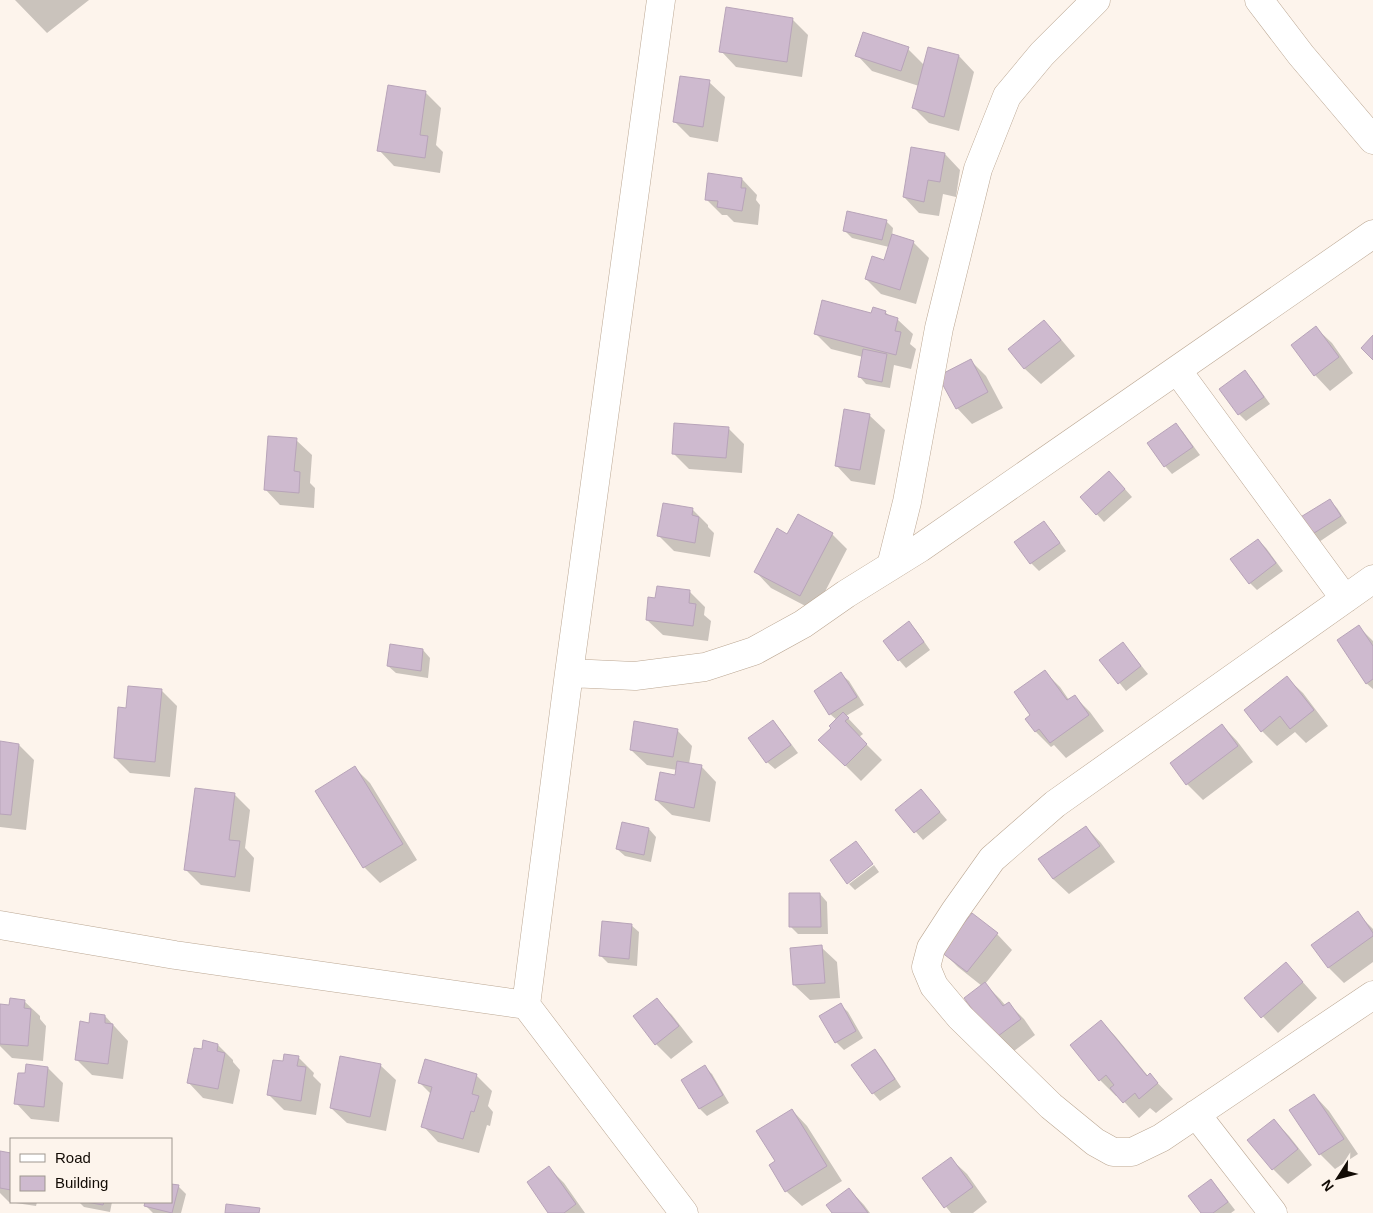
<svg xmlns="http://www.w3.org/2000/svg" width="1373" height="1213" viewBox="0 0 1373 1213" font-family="Arial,sans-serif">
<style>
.shadow{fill:#0003}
.building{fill:#cebacf;stroke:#b8a4b9}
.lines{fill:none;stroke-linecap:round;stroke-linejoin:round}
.street-casing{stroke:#bba793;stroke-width:29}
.street{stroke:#fff;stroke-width:28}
</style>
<rect width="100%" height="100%" fill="#fdf4ec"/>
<path class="shadow" d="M 15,0 L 89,0 L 47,33 Z
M 792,19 L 808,35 L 802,77 L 736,67 L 721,51 Z
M 908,49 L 924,65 L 928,49 L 959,56 L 974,72 L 959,131 L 929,123 L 914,108 L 919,86 L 872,71 L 857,55 Z
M 709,82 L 725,97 L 718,142 L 690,137 L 675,122 Z
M 426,93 L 441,108 L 436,145 L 443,152 L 440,173 L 394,166 L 379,150 Z
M 945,154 L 960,170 L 956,197 L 943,194 L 939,216 L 919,213 L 904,197 Z
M 742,179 L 757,195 L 756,200 L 760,205 L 758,225 L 734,222 L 727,215 L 722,215 L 706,199 Z
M 886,221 L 893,228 L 892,236 L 914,243 L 929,258 L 916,304 L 881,294 L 866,279 L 885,261 L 889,247 L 852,238 L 844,230 Z
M 885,312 L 891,317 L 897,319 L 913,334 L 910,344 L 916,349 L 911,369 L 894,365 L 890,388 L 866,384 L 859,376 L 863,357 L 831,349 L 815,333 L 872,314 Z
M 1044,322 L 1059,337 L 1075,356 L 1041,384 L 1025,369 L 1010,349 Z
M 1316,328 L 1332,343 L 1353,373 L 1330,391 L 1315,375 Z
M 970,360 L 986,376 L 1003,408 L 972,424 L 957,408 Z
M 1245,372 L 1252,379 L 1270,404 L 1246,421 L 1239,414 Z
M 869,415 L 885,430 L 875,485 L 851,481 L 836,465 Z
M 1176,425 L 1183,432 L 1200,455 L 1172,474 L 1165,466 Z
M 729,429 L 744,444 L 742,473 L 689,469 L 673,453 Z
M 296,440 L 312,455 L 310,483 L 315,488 L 314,508 L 280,505 L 265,489 Z
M 1117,480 L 1132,497 L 1104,522 L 1081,497 Z
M 1329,500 L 1337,508 L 1347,523 L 1319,542 L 1311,534 Z
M 693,510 L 708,525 L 708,527 L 714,533 L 710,557 L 674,551 L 658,535 Z
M 1044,523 L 1051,530 L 1066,551 L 1039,571 L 1031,563 L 1016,543 Z
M 832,534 L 847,549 L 815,611 L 771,588 L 756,572 L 787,536 Z
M 1258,540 L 1266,548 L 1283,571 L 1257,590 L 1250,583 Z
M 690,592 L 705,607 L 704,615 L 711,621 L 708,641 L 663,635 L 647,620 L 657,599 Z
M 909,623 L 916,630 L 930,650 L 906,668 L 899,660 Z
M 1359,627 L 1373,641 L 1373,689 L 1366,683 Z
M 1123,643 L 1148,674 L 1126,691 L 1101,660 Z
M 423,650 L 430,658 L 428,678 L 396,673 L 388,666 Z
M 1045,672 L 1060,687 L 1069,700 L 1074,696 L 1090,712 L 1104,731 L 1066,758 L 1054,745 L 1051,747 L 1036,732 L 1032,715 Z
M 841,674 L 849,681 L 864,705 L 846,716 L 863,734 L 859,737 L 882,760 L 861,781 L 820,740 L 832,728 L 837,720 L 830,714 Z
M 1287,678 L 1303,693 L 1328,726 L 1306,743 L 1295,732 L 1277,746 L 1262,731 Z
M 161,690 L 177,706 L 170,777 L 130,773 L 115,758 L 127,710 Z
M 773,721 L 780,729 L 798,753 L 775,769 L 767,762 Z
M 1222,725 L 1237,741 L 1253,762 L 1203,800 L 1187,784 L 1171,763 Z
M 677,730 L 692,746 L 689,764 L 701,766 L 716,782 L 710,822 L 672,815 L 656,800 L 676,776 L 677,770 L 647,765 L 631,750 Z
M 0,743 L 19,745 L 34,760 L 26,830 L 0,827 Z
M 355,768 L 370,783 L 417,860 L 380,883 L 364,867 L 317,791 Z
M 921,790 L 947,820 L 923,840 L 897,810 Z
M 234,794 L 250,810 L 245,848 L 254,858 L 250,892 L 201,885 L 186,870 Z
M 1086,827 L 1101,843 L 1115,862 L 1069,894 L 1053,879 L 1040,859 Z
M 649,829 L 656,837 L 651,862 L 625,856 L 617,849 Z
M 874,865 L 879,872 L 855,890 L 849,884 Z
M 820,894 L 827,902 L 828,934 L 798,934 L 791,927 Z
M 1357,913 L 1373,929 L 1373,962 L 1344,983 L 1329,968 L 1313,945 Z
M 972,915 L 997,934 L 1012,950 L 985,984 L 1000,999 L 1006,1006 L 1009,1004 L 1024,1019 L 1035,1035 L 1010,1054 L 995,1038 L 982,986 L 958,967 L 943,952 Z
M 631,925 L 639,932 L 637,966 L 608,963 L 601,956 Z
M 821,947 L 837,962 L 840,998 L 810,1000 L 794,985 Z
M 1286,963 L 1317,998 L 1278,1033 L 1246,998 Z
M 656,999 L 672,1015 L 693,1042 L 671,1059 L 656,1044 Z
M 24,1001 L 40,1016 L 40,1019 L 46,1026 L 43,1061 L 12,1058 L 0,1046 L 0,1005 L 10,1006 Z
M 841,1005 L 848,1012 L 863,1038 L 844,1050 L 836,1042 Z
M 105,1016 L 128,1041 L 123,1079 L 92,1075 L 76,1059 L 90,1024 Z
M 1101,1021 L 1116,1037 L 1148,1076 L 1150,1075 L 1173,1099 L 1156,1113 L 1150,1108 L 1139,1118 L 1117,1094 L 1116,1096 L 1100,1080 L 1071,1045 Z
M 218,1045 L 233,1060 L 233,1062 L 240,1070 L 233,1104 L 203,1098 L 188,1082 L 203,1051 Z
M 875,1050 L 882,1058 L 901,1087 L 880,1101 L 873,1093 Z
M 298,1057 L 314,1073 L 313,1076 L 321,1084 L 316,1115 L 284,1110 L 268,1094 L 284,1063 Z
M 380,1065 L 396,1080 L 386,1131 L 347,1123 L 331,1108 Z
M 705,1067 L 712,1074 L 729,1103 L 707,1116 L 700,1109 Z
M 48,1068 L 63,1083 L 59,1122 L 31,1119 L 16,1103 L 26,1075 Z
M 476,1075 L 492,1091 L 488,1106 L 493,1112 L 490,1126 L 487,1125 L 479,1153 L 438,1142 L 423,1126 L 431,1094 L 419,1082 Z
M 1314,1095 L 1329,1111 L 1358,1154 L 1335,1169 L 1320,1154 Z
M 792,1110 L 807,1126 L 842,1181 L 802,1206 L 786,1191 L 776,1162 Z
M 1274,1120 L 1289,1136 L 1312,1165 L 1288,1184 L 1273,1169 Z
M 0,1152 L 11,1154 L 11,1202 L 37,1202 L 36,1206 L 9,1202 L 0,1193 Z
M 951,1159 L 967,1174 L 987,1202 L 973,1213 L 951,1213 L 924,1179 Z
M 549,1168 L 564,1183 L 585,1213 L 550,1213 Z
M 1211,1180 L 1218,1188 L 1235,1210 L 1231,1213 L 1202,1213 Z
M 178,1186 L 186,1194 L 181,1213 L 153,1213 L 146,1206 L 147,1202 L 171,1202 Z
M 849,1189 L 864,1205 L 870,1213 L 834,1213 Z
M 79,1202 L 112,1202 L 110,1212 L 84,1207 Z"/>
<path class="building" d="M 726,7 L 793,18 L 787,62 L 719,52 Z
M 863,32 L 909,47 L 901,71 L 855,56 Z
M 928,47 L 959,55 L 944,117 L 912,108 Z
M 680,76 L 710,80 L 703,127 L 673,122 Z
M 388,85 L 426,91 L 420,135 L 428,136 L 425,158 L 377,151 Z
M 911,147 L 945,153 L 940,182 L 928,180 L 924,202 L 903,197 Z
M 708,173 L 742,178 L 741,188 L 746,188 L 742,211 L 717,207 L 718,201 L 705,200 Z
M 847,211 L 887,220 L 882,240 L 843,231 Z
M 892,234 L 914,241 L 900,290 L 865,279 L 872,256 L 884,260 Z
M 822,300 L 871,313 L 873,307 L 886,311 L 885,314 L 898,318 L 895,331 L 901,332 L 896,355 L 814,334 Z
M 1044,320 L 1061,340 L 1024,369 L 1008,349 Z
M 1316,326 L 1339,357 L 1314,376 L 1291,345 Z
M 1373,335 L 1373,360 L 1361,348 Z
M 863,349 L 887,354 L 882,382 L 858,377 Z
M 971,359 L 988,392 L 956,409 L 938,376 Z
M 1245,370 L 1264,397 L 1238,415 L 1219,389 Z
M 844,409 L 870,414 L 860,470 L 835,466 Z
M 674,423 L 729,427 L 726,458 L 672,454 Z
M 1176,423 L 1193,447 L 1164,467 L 1147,443 Z
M 268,436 L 297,438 L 294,471 L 300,472 L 299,493 L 264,490 Z
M 1109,471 L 1125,489 L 1096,515 L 1080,497 Z
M 1330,499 L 1341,516 L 1311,535 L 1299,518 Z
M 663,503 L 693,508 L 692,515 L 699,517 L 695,543 L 657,536 Z
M 798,514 L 833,533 L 800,596 L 754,572 L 777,528 L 787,534 Z
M 1044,521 L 1060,543 L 1030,564 L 1014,542 Z
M 1258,539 L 1276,563 L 1249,584 L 1230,559 Z
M 657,586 L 690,590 L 689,603 L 696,604 L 693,626 L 646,620 L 648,597 L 655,598 Z
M 909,621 L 924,642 L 898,661 L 883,641 Z
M 1359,625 L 1373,646 L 1373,679 L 1366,684 L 1337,640 Z
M 1123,642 L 1141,666 L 1118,684 L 1099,660 Z
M 390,644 L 423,649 L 421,671 L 387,666 Z
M 1045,670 L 1067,700 L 1075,695 L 1089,715 L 1050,743 L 1039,729 L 1035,732 L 1025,719 L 1030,715 L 1014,692 Z
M 841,672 L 857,697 L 829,715 L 814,691 Z
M 1287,676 L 1314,710 L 1290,729 L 1280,716 L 1261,732 L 1244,710 Z
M 128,686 L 162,689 L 155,762 L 114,758 L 118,707 L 126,708 Z
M 843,712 L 849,718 L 845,721 L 867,744 L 845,766 L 818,740 L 831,728 L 829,726 Z
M 773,720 L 791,745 L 766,763 L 748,738 Z
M 634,721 L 678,729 L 673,757 L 630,750 Z
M 1222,724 L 1238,746 L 1186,785 L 1170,763 Z
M 0,741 L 19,744 L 11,815 L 0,814 Z
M 677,761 L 702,765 L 694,808 L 655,800 L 660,772 L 675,775 Z
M 355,766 L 403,844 L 363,868 L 315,791 Z
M 195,788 L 235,793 L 229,840 L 240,841 L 235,877 L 184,870 Z
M 921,789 L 940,812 L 914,833 L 895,810 Z
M 622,822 L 649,828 L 644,855 L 616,849 Z
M 1086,826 L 1100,846 L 1053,879 L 1038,859 Z
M 856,841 L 873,864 L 847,884 L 830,860 Z
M 789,893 L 820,893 L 821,927 L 789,927 Z
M 1358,911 L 1373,933 L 1373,936 L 1328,968 L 1311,945 Z
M 972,913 L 998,933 L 967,972 L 941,952 Z
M 602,921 L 632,924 L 629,959 L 599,956 Z
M 822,945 L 825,983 L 793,985 L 790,948 Z
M 1286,962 L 1303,982 L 1261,1018 L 1244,998 Z
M 985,982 L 1003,1006 L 1009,1002 L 1021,1019 L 994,1039 L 964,998 Z
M 10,998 L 25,1000 L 24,1008 L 31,1009 L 28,1046 L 0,1044 L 0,1004 L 9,1005 Z
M 657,998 L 679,1026 L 655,1045 L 633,1016 Z
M 841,1003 L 856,1031 L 835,1043 L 819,1016 Z
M 90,1013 L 105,1015 L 105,1023 L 113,1024 L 108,1064 L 75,1060 L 80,1021 L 89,1023 Z
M 1101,1020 L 1147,1076 L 1150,1073 L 1158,1083 L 1139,1099 L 1135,1093 L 1123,1103 L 1110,1088 L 1114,1085 L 1106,1075 L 1099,1081 L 1070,1045 Z
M 203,1040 L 218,1044 L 217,1051 L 225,1053 L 218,1089 L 187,1083 L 194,1048 L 202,1049 Z
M 875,1049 L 895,1079 L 872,1094 L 851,1065 Z
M 284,1054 L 299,1056 L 297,1066 L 306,1067 L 301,1101 L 267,1095 L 273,1060 L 283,1061 Z
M 340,1056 L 381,1064 L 370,1117 L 330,1108 Z
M 425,1059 L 477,1074 L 472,1094 L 479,1096 L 474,1112 L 471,1111 L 463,1139 L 421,1127 L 432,1087 L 418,1083 Z
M 26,1064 L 48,1067 L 44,1107 L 14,1104 L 18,1073 L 25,1073 Z
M 705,1065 L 723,1095 L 699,1109 L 681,1080 Z
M 1314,1094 L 1344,1139 L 1319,1155 L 1289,1110 Z
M 792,1109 L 827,1166 L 785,1192 L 769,1165 L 775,1161 L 756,1131 Z
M 1274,1119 L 1298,1149 L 1272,1170 L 1247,1140 Z
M 0,1151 L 11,1153 L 11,1190 L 0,1188 Z
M 951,1157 L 973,1187 L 944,1208 L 922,1178 Z
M 549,1166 L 576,1204 L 564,1213 L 548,1213 L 527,1182 Z
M 1211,1179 L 1228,1202 L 1213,1213 L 1201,1213 L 1188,1196 Z
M 171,1184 L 179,1185 L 172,1213 L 144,1206 L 145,1202 L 171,1202 Z
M 849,1188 L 868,1213 L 832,1213 L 826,1205 Z
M 86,1202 L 104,1202 L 103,1205 Z
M 226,1204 L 260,1208 L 259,1213 L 225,1213 Z"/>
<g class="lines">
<g class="street-casing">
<path id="street" d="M 661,0 L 569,673 L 526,1005 L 684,1213
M 1259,0 L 1301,55 L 1373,140
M 1177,370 L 1345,599
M 891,566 L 907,502 L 939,328 L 978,169 L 1007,96 L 1042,54 L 1096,0
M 1373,579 L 1055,804 L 992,859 L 955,911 L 931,948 L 926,967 L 934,986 L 960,1017 L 1051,1106 L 1095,1142 L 1113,1152 L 1132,1152 L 1161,1138 L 1373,995
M 569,673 L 635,676 L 705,667 L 754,651 L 803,624 L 846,594 L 920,548 L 1373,234
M 0,925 L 175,955 L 526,1005
M 1196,1114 L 1273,1213"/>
</g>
<use href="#street" class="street"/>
</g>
<rect x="10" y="1138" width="162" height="65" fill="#fdf4ec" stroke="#9f9790"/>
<rect x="20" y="1154" width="25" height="8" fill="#ffffff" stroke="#9f9790"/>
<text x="55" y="1163" font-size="15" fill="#120b05">Road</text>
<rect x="20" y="1176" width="25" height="15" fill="#cebacf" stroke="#9f9790"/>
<text x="55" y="1188" font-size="15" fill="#120b05">Building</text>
<g transform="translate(1338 1178) rotate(234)" stroke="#fdf4ec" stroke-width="4" paint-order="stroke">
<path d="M0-4L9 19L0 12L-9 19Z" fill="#120b05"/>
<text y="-8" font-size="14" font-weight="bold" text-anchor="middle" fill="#120b05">N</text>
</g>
</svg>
